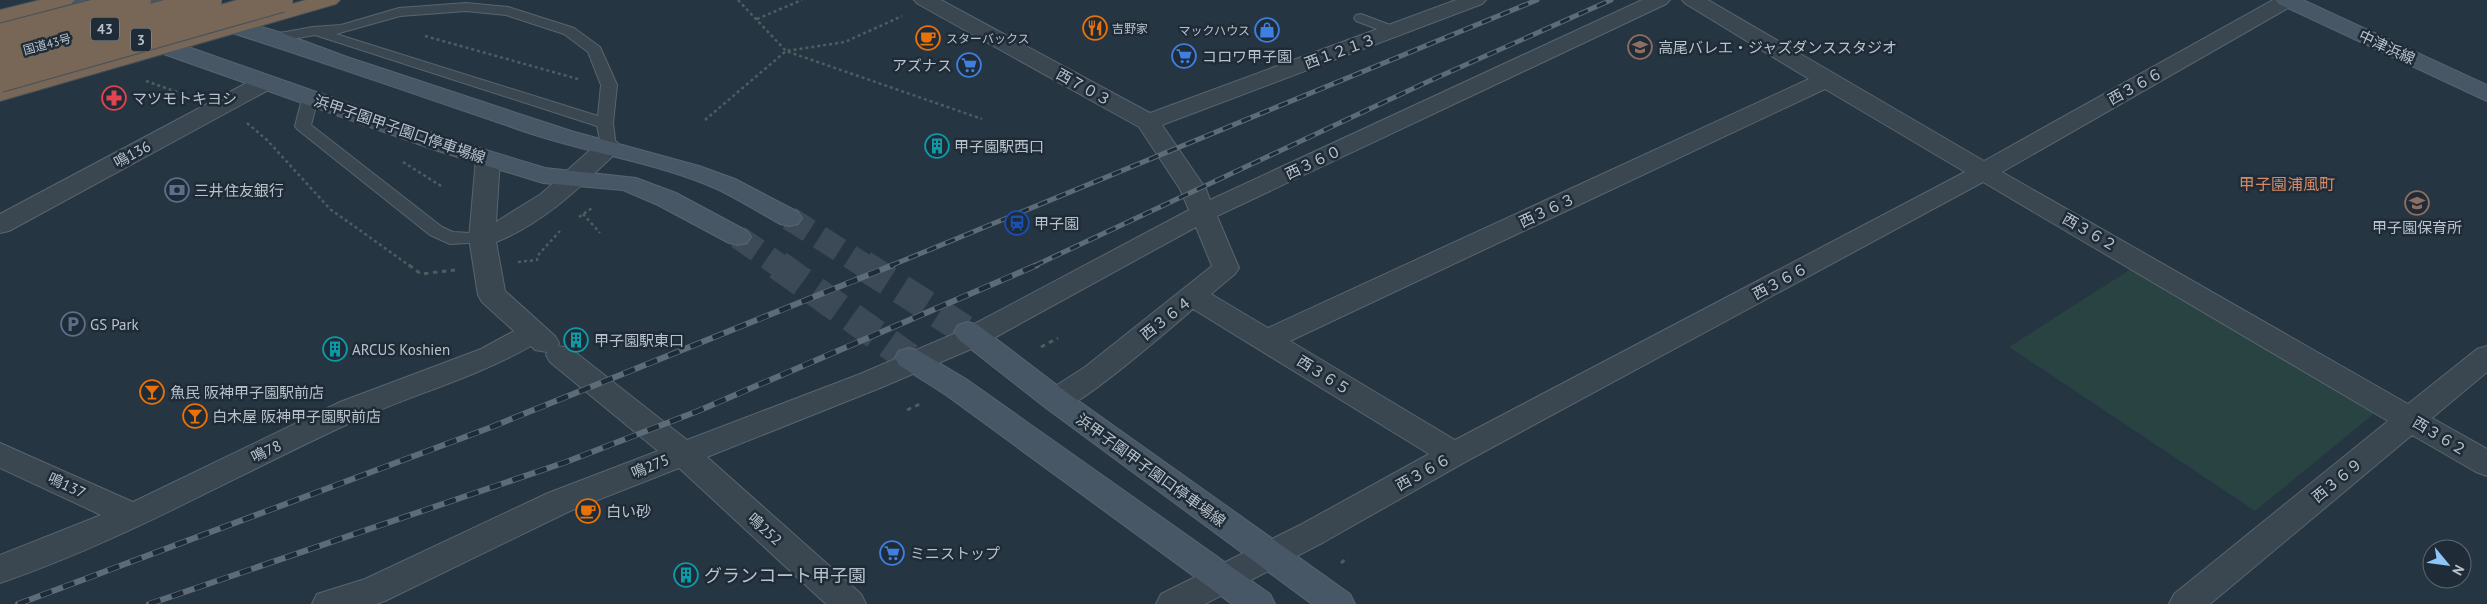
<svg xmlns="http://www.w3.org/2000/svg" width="2487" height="604" viewBox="0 0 2487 604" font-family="'PT Sans','Noto Sans JP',sans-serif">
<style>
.green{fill:#284342}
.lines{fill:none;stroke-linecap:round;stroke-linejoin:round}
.secondary-tunnel-far1{stroke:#3c4a57;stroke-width:24;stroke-dasharray:24 12;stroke-linecap:butt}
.secondary-tunnel{stroke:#3c4a57;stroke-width:30;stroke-dasharray:30 15;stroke-linecap:butt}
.lane-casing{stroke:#58656f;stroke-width:2}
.street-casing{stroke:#58656f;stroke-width:2}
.secondary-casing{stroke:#58656f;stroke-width:2}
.highway-casing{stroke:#45525c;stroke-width:2}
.path-far1{stroke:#486060;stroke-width:2.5;stroke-dasharray:3 3;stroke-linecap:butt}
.path{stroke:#486060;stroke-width:3;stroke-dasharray:4.5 4.5;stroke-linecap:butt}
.lane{fill:#3a4751;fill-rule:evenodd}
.street{fill:#3a4751;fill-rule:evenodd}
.secondary{fill:#485765;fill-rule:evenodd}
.highway{fill:#786757;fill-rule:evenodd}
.rail-far1-casing{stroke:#5c6c78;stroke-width:5}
.rail-casing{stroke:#5c6c78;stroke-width:6}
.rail-far1{stroke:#1f2c37;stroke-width:3;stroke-dasharray:10;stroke-linecap:butt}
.rail{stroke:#1f2c37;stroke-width:4.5;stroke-dasharray:12;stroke-linecap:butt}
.highway-bridge-casing{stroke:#45525c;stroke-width:26;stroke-linecap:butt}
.highway-bridge{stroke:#786757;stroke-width:24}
.labels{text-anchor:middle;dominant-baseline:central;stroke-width:5;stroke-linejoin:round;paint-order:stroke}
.far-poi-label{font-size:12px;fill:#b7c2cc;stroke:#1f2c37;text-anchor:start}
.far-street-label{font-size:12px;fill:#b7c2cc;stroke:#1f2c37}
.shield{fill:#1f2c37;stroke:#89959f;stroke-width:1}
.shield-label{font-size:14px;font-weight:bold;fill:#b7c2cc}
.poi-label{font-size:15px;fill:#b7c2cc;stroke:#1f2c37;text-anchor:start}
.street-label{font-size:15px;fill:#b7c2cc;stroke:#1f2c37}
.neighbourhood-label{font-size:16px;fill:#d78967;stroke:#1f2c37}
.near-poi-label{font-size:18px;fill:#b7c2cc;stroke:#1f2c37;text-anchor:start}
</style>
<rect width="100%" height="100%" fill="#263542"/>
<path class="green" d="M 2131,269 L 2376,412 L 2255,511 L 2009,347 Z"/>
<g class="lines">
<path class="secondary-tunnel-far1" d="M 789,218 L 865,266
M 738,237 L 780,266"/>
<path class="secondary-tunnel" d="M 778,265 L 909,358
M 863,265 L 968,332"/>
<g class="lane-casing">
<path id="lane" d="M 466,3 L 508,7 L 574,28 L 600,47 L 617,85 L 613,123 L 616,147 L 614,150 L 602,150 L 597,126 L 315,35 L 274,42 L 267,38 L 274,34 L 313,27 L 341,25 L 399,8 ZM 466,11 L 506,15 L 564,34 L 588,52 L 601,85 L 598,116 L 336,34 L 400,16 Z
M 1361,14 L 1398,28 L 1400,31 L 1393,35 L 1356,21 L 1354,18 L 1356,15 Z
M 310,94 L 318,99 L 311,125 L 442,227 L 453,232 L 488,234 L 491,238 L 488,242 L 450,244 L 430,235 L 297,129 L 295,126 L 302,99 Z"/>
</g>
<g class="street-casing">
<path id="street" d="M 914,0 L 941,0 L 1150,113 L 1456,0 L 1486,0 L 1482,4 L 1162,125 L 1206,189 L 1210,200 L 1642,0 L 1670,0 L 1666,4 L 1217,216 L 1239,268 L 1235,274 L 1211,294 L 1268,328 L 1809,79 L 1686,4 L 1682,0 L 1708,0 L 1984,161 L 2273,0 L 2299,0 L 2295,4 L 2002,172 L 2408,404 L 2477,349 L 2487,346 L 2487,372 L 2432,418 L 2487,449 L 2487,476 L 2476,472 L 2412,435 L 2210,604 L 2169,604 L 2174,594 L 2388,421 L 1983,182 L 1465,462 L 1324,542 L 1205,604 L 1156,604 L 1161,594 L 1302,524 L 1429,454 L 1193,309 C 1172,327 1078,409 1057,411 C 1053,411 1049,409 1046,408 L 1041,400 L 1046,392 L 1085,367 L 1212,266 L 1196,227 L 983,344 L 880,388 L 707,457 L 861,594 L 866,604 L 826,604 L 679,468 L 570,511 L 385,601 L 376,604 L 312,604 L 317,594 L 365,579 L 548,493 L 658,451 L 550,362 L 546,355 L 547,352 L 535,350 L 531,346 C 477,377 417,393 361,418 C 240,473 126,540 0,583 L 0,555 L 101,515 L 0,468 L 0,443 L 133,502 L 340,402 L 481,349 L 514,331 L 482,302 L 478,295 L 469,238 L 476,159 L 479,154 L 488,152 L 497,154 L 500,159 L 496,222 L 541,194 L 599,142 L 608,140 L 617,142 L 620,147 L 617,152 C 580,187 544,223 496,242 L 505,291 L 555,336 L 559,343 L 558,346 L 570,348 L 687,440 L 860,374 L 963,330 L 1189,210 L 1180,189 L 1139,127 L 918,4 ZM 1825,89 L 1965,172 L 1455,440 L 1290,341 Z
M 264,76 L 272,78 L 275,83 L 272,88 L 9,231 L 0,233 L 0,214 L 256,78 Z"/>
</g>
<g class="secondary-casing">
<path id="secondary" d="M 54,0 L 82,0 L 174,42 L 453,140 L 545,168 L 636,178 L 676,193 L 747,231 L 751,237 L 747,243 L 738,245 L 729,243 L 658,205 L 623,190 L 543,183 L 435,150 L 158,52 L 58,4 Z
M 137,0 L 170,0 L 282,33 L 347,57 L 571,131 L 699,166 L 735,179 L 798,212 L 802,218 L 798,224 L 789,226 L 780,224 C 759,212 738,199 717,189 C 658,163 593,154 532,134 C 402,90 272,44 141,4 Z
M 2275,0 L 2303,0 L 2487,85 L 2487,101 L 2279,4 Z
M 968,322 L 978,325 L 1066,392 L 1350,594 L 1355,604 L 1312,604 L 1046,408 L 958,339 L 954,332 L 958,325 Z
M 909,348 L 919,351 L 966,379 L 1270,594 L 1275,604 L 1232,604 L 946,395 L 899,365 L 895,358 L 899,351 Z"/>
</g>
<g class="highway-casing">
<path id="highway" d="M 40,0 L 75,0 L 71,4 L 0,23 L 0,10 Z
M 306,0 L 340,0 L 336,4 L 0,101 L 0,87 Z"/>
</g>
<path class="path-far1" d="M 738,0 L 786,51 L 982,119
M 757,19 L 802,0
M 425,36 L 578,79
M 146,81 L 183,94
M 705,120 L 786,51 L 845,42 L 902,16
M 247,123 L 267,140 L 330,209 L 410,266
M 403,162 L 441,186
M 583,214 L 600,233
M 579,217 L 592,208
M 518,262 L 537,260 L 539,254 L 560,231"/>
<path class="path" d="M 409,265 L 421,274 L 455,270
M 1041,347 L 1058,338
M 907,410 L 922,403
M 1341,563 L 1348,557"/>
<use href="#lane" class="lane"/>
<use href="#street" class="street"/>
<use href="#secondary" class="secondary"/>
<use href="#highway" class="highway"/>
<g class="rail-far1-casing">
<path id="rail-far1" d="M 890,266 L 1537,0
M 1034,266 L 1427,82 L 1611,0"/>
</g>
<g class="rail-casing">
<path id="rail" d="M 18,604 L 489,428 L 893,265
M 149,604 L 566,462 L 698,411 L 1037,265"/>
</g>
<use href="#rail-far1" class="rail-far1"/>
<use href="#rail" class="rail"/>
<g class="highway-bridge-casing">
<path id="highway-bridge" d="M 0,36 L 139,0
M 0,57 L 210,0
M 0,80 L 281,0"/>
</g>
<use href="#highway-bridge" class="highway-bridge"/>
</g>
<defs>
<g id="restaurant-ring" transform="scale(1.25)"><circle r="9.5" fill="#1f2c37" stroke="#e8710a" stroke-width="1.5"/><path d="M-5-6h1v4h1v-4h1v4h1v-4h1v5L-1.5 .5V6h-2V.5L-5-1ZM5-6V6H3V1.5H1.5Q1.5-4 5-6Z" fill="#e8710a"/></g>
<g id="shop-ring" transform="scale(1.25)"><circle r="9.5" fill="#1f2c37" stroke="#3f7fe0" stroke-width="1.5"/><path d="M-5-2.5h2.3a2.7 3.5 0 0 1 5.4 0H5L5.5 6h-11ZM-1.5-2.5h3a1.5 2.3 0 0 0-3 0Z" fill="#3f7fe0"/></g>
<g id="cafe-ring" transform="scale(1.25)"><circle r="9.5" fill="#1f2c37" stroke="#e8710a" stroke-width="1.5"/><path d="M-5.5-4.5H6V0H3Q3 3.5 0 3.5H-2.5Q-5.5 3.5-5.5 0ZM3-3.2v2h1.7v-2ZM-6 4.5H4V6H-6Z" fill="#e8710a"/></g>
<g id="school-ring" transform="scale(1.25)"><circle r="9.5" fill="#1f2c37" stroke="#8d6e63" stroke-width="1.5"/><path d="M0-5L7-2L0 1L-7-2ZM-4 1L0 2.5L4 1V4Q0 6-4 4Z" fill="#8d6e63"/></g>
<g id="supermarket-ring" transform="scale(1.25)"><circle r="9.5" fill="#1f2c37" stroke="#3f7fe0" stroke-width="1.5"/><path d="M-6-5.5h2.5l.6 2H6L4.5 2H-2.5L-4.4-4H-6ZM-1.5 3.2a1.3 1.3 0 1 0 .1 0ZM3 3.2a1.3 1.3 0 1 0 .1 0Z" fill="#3f7fe0"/></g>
<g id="pharmacy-ring" transform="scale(1.25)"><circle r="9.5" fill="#1f2c37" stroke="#e0444e" stroke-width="1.5"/><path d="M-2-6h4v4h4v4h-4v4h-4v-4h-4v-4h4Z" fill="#e0444e"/></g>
<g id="building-ring" transform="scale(1.25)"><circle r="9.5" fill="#1f2c37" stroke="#0f9aa8" stroke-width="1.5"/><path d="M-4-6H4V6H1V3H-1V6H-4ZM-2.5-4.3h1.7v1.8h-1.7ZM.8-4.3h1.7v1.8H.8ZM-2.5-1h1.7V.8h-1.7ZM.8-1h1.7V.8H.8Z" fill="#0f9aa8"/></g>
<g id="bank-ring" transform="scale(1.25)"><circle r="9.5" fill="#1f2c37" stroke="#5c6f8a" stroke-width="1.5"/><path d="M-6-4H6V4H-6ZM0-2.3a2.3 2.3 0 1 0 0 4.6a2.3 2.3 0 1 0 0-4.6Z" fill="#5c6f8a"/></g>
<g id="station-ring" transform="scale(1.25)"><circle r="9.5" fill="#1f2c37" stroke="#1a4fb4" stroke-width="1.5"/><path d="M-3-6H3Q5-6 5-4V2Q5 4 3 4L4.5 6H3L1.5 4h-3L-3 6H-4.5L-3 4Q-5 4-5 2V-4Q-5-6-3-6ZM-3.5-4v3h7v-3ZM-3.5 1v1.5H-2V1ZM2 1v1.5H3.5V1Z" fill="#1a4fb4"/></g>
<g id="parking-ring" transform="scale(1.25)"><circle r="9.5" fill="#1f2c37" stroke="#5c6f8a" stroke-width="1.5"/><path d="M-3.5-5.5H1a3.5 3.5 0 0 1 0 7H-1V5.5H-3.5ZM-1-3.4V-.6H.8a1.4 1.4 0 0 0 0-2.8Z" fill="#5c6f8a"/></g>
<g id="bar-ring" transform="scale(1.25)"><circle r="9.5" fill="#1f2c37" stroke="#e8710a" stroke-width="1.5"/><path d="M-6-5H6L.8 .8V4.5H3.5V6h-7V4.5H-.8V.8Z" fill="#e8710a"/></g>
</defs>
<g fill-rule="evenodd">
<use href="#restaurant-ring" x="1095" y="28"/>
<use href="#shop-ring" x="1267" y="30"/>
<use href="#cafe-ring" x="928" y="38"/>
<use href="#school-ring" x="1640" y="47"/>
<use href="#supermarket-ring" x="1184" y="56"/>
<use href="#supermarket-ring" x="969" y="65"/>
<use href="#pharmacy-ring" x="114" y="98"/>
<use href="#building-ring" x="937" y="146"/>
<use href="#bank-ring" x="177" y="190"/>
<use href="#school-ring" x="2417" y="203"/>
<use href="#station-ring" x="1017" y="223"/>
<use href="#parking-ring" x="73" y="324"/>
<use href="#building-ring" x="576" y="340"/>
<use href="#building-ring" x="335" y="349"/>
<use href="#bar-ring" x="152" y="392"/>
<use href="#bar-ring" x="195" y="416"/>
<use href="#cafe-ring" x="588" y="511"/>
<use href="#supermarket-ring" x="892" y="553"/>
<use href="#building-ring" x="686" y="575"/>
</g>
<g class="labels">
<g class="far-poi-label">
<text x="1112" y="28">吉野家</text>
<text x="1250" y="30" text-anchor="end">マックハウス</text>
<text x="946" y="38">スターバックス</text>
</g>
<g class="far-street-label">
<text transform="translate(47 44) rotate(-15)">国道43号</text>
</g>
<g class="shield">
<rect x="91" y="17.5" width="28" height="23" rx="4"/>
<rect x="131" y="28.5" width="20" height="23" rx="4"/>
</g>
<g class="shield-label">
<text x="105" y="29">43</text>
<text x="141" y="40">3</text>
</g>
<g class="poi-label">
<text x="1658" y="47">高尾バレエ・ジャズダンススタジオ</text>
<text x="1202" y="56">コロワ甲子園</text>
<text x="952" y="65" text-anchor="end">アズナス</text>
<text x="132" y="98">マツモトキヨシ</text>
<text x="954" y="146">甲子園駅西口</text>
<text x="194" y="190">三井住友銀行</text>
<text x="1034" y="223">甲子園</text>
<text x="2417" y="227" text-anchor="middle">甲子園保育所</text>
<text x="90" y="324">GS Park</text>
<text x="594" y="340">甲子園駅東口</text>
<text x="352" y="349">ARCUS Koshien</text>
<text x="170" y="392">魚民 阪神甲子園駅前店</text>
<text x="212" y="416">白木屋 阪神甲子園駅前店</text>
<text x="606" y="511">白い砂</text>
<text x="910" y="553">ミニストップ</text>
</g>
<g class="street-label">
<text transform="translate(2387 47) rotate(25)">中津浜線</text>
<text transform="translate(1340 51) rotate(-20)">西１２１３</text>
<text transform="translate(2135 86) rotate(-29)">西３６６</text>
<text transform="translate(1084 87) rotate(29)">西７０３</text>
<text transform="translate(400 129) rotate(19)">浜甲子園甲子園口停車場線</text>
<text transform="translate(132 154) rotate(-28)">鳴136</text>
<text transform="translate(1313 162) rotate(-25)">西３６０</text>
<text transform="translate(1547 210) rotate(-25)">西３６３</text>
<text transform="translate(2090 232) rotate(30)">西３６２</text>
<text transform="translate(1780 281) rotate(-28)">西３６６</text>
<text transform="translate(1166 318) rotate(-38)">西３６４</text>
<text transform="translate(1324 375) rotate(32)">西３６５</text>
<text transform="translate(2440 436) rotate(31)">西３６２</text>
<text transform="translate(266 451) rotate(-26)">鳴78</text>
<text transform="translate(650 466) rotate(-22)">鳴275</text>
<text transform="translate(1151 470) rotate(36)">浜甲子園甲子園口停車場線</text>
<text transform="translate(1423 472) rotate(-29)">西３６６</text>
<text transform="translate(2337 480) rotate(-39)">西３６９</text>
<text transform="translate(67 485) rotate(25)">鳴137</text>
<text transform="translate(765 529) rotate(42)">鳴252</text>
</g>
<g class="neighbourhood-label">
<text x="2287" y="184">甲子園浦風町</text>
</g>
<g class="near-poi-label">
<text x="704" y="575">グランコート甲子園</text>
</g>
</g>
<g transform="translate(2447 564) rotate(119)"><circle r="24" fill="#1f2c37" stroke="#5c6873"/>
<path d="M0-4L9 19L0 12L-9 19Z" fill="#8fc6f9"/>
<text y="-8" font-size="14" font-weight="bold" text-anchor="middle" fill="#b7c2cc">N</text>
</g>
</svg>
